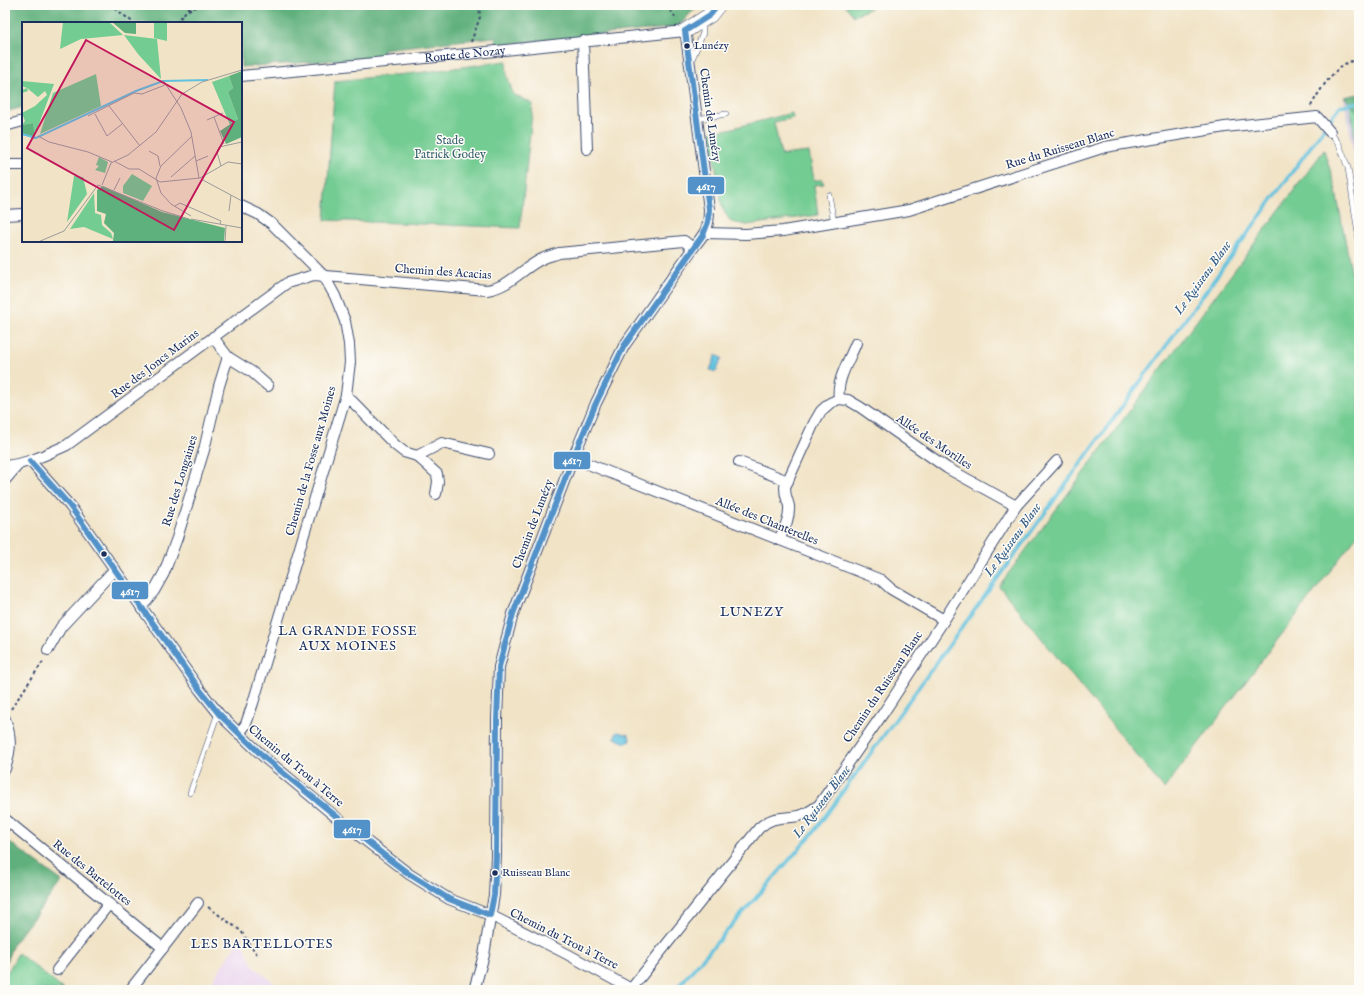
<svg xmlns="http://www.w3.org/2000/svg" width="1364" height="995" viewBox="0 0 1364 995" font-family="'IM FELL English',serif">
<style>
.built{fill:#e9d2ee}
.industrial{fill:#c9bfd7}
.green{fill:#73cc92;stroke:#477e78}
.forest{fill:#5eb07c;stroke:#3c706d}
.water{fill:#60c2df;stroke:#3e789e}
.lines{fill:none;stroke-linecap:round;stroke-linejoin:round}
.stream{stroke:#60c2df;stroke-width:3.5}
.lane-casing{stroke:#3b4a6e;stroke-width:6}
.street-casing{stroke:#3b4a6e;stroke-width:12}
.secondary-casing{stroke:#3b4a6e;stroke-width:16}
.path{stroke:#3b4a6e;stroke-width:2;stroke-dasharray:3 3;stroke-linecap:butt}
.lane{stroke:#fff;stroke-width:5}
.street{stroke:#fff;stroke-width:10}
.secondary{stroke:#fff;stroke-width:15}
.bus-1-casing{stroke:#fdfcf7;stroke-width:9}
.bus-1{stroke:#5292c9;stroke-width:6}
.bus-dot{fill:#1b2f5e;stroke:#fdfcf7;stroke-width:1.5}
.labels{text-anchor:middle;dominant-baseline:central;stroke-width:3;stroke-linejoin:round;paint-order:stroke}
.bus-label{font-size:11px;fill:#1b2f5e;stroke:#fdfcf7;text-anchor:start}
.street-label{font-size:12px;fill:#1b2f5e;stroke:#fdfcf7}
.park-label{font-size:12px;fill:#355e6e;stroke:#fdfcf7}
.water-label{font-size:13px;font-style:italic;fill:#305b85;stroke:#fdfcf7}
.neighbourhood-label{font-size:13px;letter-spacing:1px;fill:#1b2f5e;stroke:#fdfcf7}
.inset-river{fill:none;stroke:#60c2df;stroke-width:2}
.inset-road{fill:none;stroke:#9b9b9c;stroke-width:1}
.view{fill:#c2185b;fill-opacity:0.15;stroke:#c2185b;stroke-width:2}
.inset-edge{fill:none;stroke:#1b2f5e;stroke-width:2}
.line-badge{stroke:#fdfcf7;stroke-width:1.5}
.badge-label{font-size:11px;text-anchor:middle;font-weight:bold;fill:#fff}
</style>
<rect width="100%" height="100%" fill="#fdfcf7"/>
<filter id="ink" filterUnits="userSpaceOnUse"><feTurbulence type="fractalNoise" baseFrequency=".025" numOctaves="2"/><feDisplacementMap in="SourceGraphic" scale="8" xChannelSelector="R" yChannelSelector="G"/><feConvolveMatrix kernelMatrix="1 2 1 2 8 2 1 2 1" color-interpolation-filters="sRGB"/></filter>
<filter id="wash" filterUnits="userSpaceOnUse"><feTurbulence type="fractalNoise" baseFrequency=".012" numOctaves="4" result="noise"/><feDisplacementMap in="SourceGraphic" scale="16" xChannelSelector="R" yChannelSelector="G"/><feGaussianBlur stdDeviation="0.9" result="paint"/><feColorMatrix in="noise" values="0 0 0 0 0 0 0 0 0 0 0 0 0 0 0 0 0 1.4 0 .05"/><feComposite in="paint" operator="in"/></filter>
<g filter="url(#wash)">
<rect width="100%" height="100%" fill="#f1e3c6"/>
<path class="built" d="M 241,937 L 253,966 L 283,990 L 206,990 Z"/>
<path class="industrial" d="M 1359,94 L 1359,186 L 1344,97 Z"/>
<path class="green" d="M 845,5 L 877,5 L 854,16 Z
M 506,61 L 507,75 L 513,94 L 533,104 L 520,228 L 325,220 L 335,81 L 426,72 Z
M 1350,104 L 1359,113 L 1359,163 Z
M 792,113 L 793,118 L 774,122 L 781,155 L 809,152 L 814,180 L 822,180 L 824,184 L 814,185 L 818,215 L 747,225 L 731,222 L 725,213 L 722,206 L 710,132 L 729,129 Z
M 1324,150 L 1335,186 L 1359,313 L 1359,533 L 1164,789 L 999,586 Z
M 18,953 L 64,990 L 5,990 L 5,977 Z"/>
<path class="forest" d="M 5,5 L 698,5 L 678,27 L 496,45 L 495,37 L 383,49 L 383,57 L 241,67 L 241,23 L 23,23 L 23,107 L 5,112 Z
M 1359,94 L 1359,113 L 1344,97 Z
M 5,839 L 62,881 L 13,944 L 5,965 Z"/>
<path class="water" d="M 716,355 L 722,358 L 716,372 L 710,370 Z
M 618,732 L 629,735 L 630,739 L 629,742 L 625,743 L 615,738 L 616,733 Z"/>
<g class="lines">
<path class="stream" d="M 675,990 L 813,833 L 1340,106 L 1359,102"/>
</g>
</g>
<g filter="url(#ink)">
<g class="lines">
<g class="lane-casing">
<path id="lane" d="M 692,59 L 703,33 L 702,23
M 697,119 L 726,114
M 1330,132 L 1339,144 L 1348,168 L 1359,240
M 829,195 L 834,223
M 190,793 L 218,713"/>
</g>
<g class="street-casing">
<g id="street">
<path d="M 583,41 L 587,149"/>
<path id="s1" d="M 241,76 L 467,54 L 685,31 L 686,36 L 709,209 C 709,230 705,233 693,248 L 624,346 L 596,403 L 573,458 L 513,614 L 499,667 L 497,720 L 496,856 L 494,895 L 484,955 L 474,990"/>
<path d="M 5,126 L 23,121"/>
<path d="M 5,165 L 23,165"/>
<path d="M 5,215 L 23,214"/>
<path d="M 705,233 L 746,234 L 783,231 L 909,210 L 1105,147 L 1225,127 L 1317,117 L 1330,132"/>
<path d="M 213,337 L 228,357 L 252,372 L 268,386"/>
<path d="M 346,395 L 395,445 L 404,452 L 417,456 L 442,443 L 489,454"/>
<path d="M 839,399 C 836,380 849,361 856,343"/>
<path d="M 417,456 L 437,474 L 438,482 L 436,494"/>
<path d="M 573,458 L 881,580 L 891,589 L 944,620"/>
<path d="M 30,461 L 70,506 L 200,690 L 219,714 L 266,759 L 348,827 L 409,874 L 449,899 L 490,915 L 567,954 L 633,990"/>
<path d="M 739,462 L 788,481"/>
<path d="M 5,466 C 28,464 47,454 67,445 L 287,283 L 314,275 L 487,290 C 510,287 523,267 544,258 C 549,256 554,255 559,253 L 684,241 L 693,248"/>
<path d="M 5,480 L 18,465"/>
<path d="M 779,540 C 784,529 790,518 789,506 C 787,498 785,497 785,487 L 814,423 L 821,411 L 830,403 L 839,399 L 848,400 L 860,407 L 947,468 L 1016,506"/>
<path d="M 141,607 L 154,591 L 164,573 L 177,538 L 204,450 L 219,386 L 228,357"/>
<path d="M 48,650 L 61,627 L 115,569"/>
<path d="M 5,719 C 12,738 11,750 5,769"/>
<path d="M 239,734 L 246,724 L 253,703 L 346,395 L 350,362 L 349,344 L 345,321 L 335,296 L 324,276 L 272,224 L 258,214 L 241,206"/>
<path d="M 5,819 L 163,948"/>
<path d="M 57,970 L 109,904"/>
<path d="M 631,989 L 759,828 C 773,815 782,819 799,816 C 806,814 812,810 819,805 L 884,712 L 944,620 L 1016,506 L 1057,461"/>
<path d="M 130,990 L 198,903"/>
</g>
</g>
<g class="secondary-casing">
<path id="secondary" d="M 685,31 L 710,15 L 718,5"/>
</g>
<path class="path" d="M 110,5 L 134,23
M 517,5 L 522,8 L 531,5
M 667,5 L 677,20
M 188,10 L 202,5
M 176,23 L 191,5
M 471,42 L 480,17 L 479,5
M 1311,106 C 1318,93 1333,69 1347,63 C 1350,61 1355,61 1359,60
M 11,709 L 44,660
M 208,907 L 241,931 L 258,956"/>
<use href="#lane" class="lane"/>
<use href="#street" class="street"/>
<use href="#secondary" class="secondary"/>
<g class="bus-1-casing">
<path id="bus-1" d="M 685,31 L 710,15 L 718,5
M 30,461 L 70,506 L 200,690 L 219,714 L 266,759 L 385,856 L 409,874 L 449,899 L 490,915
M 490,915 L 494,895 L 496,856 L 497,720 L 499,667 L 513,614 L 573,458 L 596,403 L 624,346 L 703,235 L 708,222 L 709,209 L 685,31"/>
</g>
<use href="#bus-1" class="bus-1"/>
</g>
</g>
<g class="bus-dot">
<circle cx="687" cy="46" r="3.5"/>
<circle cx="104" cy="554" r="3.5"/>
<circle cx="495" cy="873" r="3.5"/>
</g>
<g class="labels">
<g class="bus-label">
<text x="694" y="46">Lunézy</text>
<text x="502" y="873">Ruisseau Blanc</text>
</g>
<g class="street-label">
<text stroke="none"><textPath href="#s1" startOffset="225">Route de Nozay</textPath></text>
<text transform="translate(710 115) rotate(82)">Chemin de Lunézy</text>
<text transform="translate(1060 149) rotate(-17)">Rue du Ruisseau Blanc</text>
<text transform="translate(443 272) rotate(4)">Chemin des Acacias</text>
<text transform="translate(155 364) rotate(-37)">Rue des Joncs Marins</text>
<text transform="translate(934 442) rotate(34)">Allée des Morilles</text>
<text transform="translate(311 461) rotate(-74)">Chemin de la Fosse aux Moines</text>
<text transform="translate(180 481) rotate(-73)">Rue des Longaines</text>
<text transform="translate(767 521) rotate(22)">Allée des Chanterelles</text>
<text transform="translate(533 524) rotate(-69)">Chemin de Lunézy</text>
<text transform="translate(883 687) rotate(-56)">Chemin du Ruisseau Blanc</text>
<text transform="translate(296 766) rotate(40)">Chemin du Trou à Terre</text>
<text transform="translate(92 873) rotate(39)">Rue des Bartelottes</text>
<text transform="translate(564 939) rotate(27)">Chemin du Trou à Terre</text>
</g>
<g class="park-label">
<text x="450" y="140">Stade<tspan x="450" dy="14">Patrick Godey</tspan></text>
</g>
<g class="water-label">
<text transform="translate(1203 278) rotate(-54)">Le Ruisseau Blanc</text>
<text transform="translate(1013 540) rotate(-54)">Le Ruisseau Blanc</text>
<text transform="translate(822 802) rotate(-53)">Le Ruisseau Blanc</text>
</g>
<g class="neighbourhood-label">
<text x="752" y="612">LUNEZY</text>
<text x="348" y="631">LA GRANDE FOSSE<tspan x="348" dy="15">AUX MOINES</tspan></text>
<text x="262" y="944">LES BARTELLOTES</text>
</g>
</g>
<g transform="translate(22 22)">
<rect width="220" height="220" fill="#f1e3c6"/>
<path d="M 41,0 L 87,0 L 101,13 L 59,17 L 38,27 ZM 132,0 L 145,0 L 145,19 L 132,16 ZM 102,13 L 135,17 L 139,57 L 116,32 ZM 74,52 L 79,84 L 18,112 L 31,71 ZM 207,54 L 211,66 L 206,70 L 216,97 L 208,103 L 190,60 ZM 0,59 L 32,62 L 12,115 L 11,101 L 0,103 L 3,99 L 0,91 L 13,84 L 25,73 L 23,69 L 16,75 L 5,66 L 6,69 L 0,71 L 0,68 L 5,66 L 0,64 ZM 77,135 L 86,140 L 83,151 L 73,148 L 77,144 L 74,143 ZM 110,152 L 130,164 L 121,179 L 101,171 L 101,164 ZM 52,154 L 61,155 L 65,172 L 45,200 ZM 72,171 L 73,191 L 79,193 L 80,203 L 89,211 L 91,217 L 62,205 L 48,207 Z" fill="#73cc92"/>
<path d="M 90,0 L 114,0 L 114,12 L 103,11 ZM 220,49 L 220,115 L 204,122 L 198,109 L 216,97 L 206,70 L 211,66 L 207,54 ZM 11,101 L 13,117 L 0,112 L 0,103 ZM 81,164 L 140,190 L 199,205 L 203,206 L 202,220 L 93,220 L 91,219 L 92,211 L 82,201 L 84,192 L 75,189 L 75,168 Z" fill="#5eb07c"/>
<path class="inset-river" d="M 0,112 L 14,116 L 114,69 L 141,59 L 186,58"/>
<path class="inset-road" d="M 141,58 L 159,86 L 169,110 L 177,156M 87,84 L 118,124M 73,92 L 85,114 L 100,102M 66,94 L 112,71 L 120,72 L 143,63M 192,95 L 202,122M 185,98 L 201,91M 16,114 L 27,120 L 66,130 L 90,140M 127,129 L 136,134 L 138,144M 92,139 L 107,147 L 117,147 L 138,160 L 178,156 L 206,140 L 220,142M 174,139 L 186,134M 199,144 L 195,130 L 197,125 L 220,120M 149,155 L 173,134M 179,157 L 220,179M 80,163 L 89,141 L 106,133 L 134,110 L 160,72 L 180,60 L 220,48M 92,168 L 98,156M 153,184 L 158,181 L 199,199 L 198,202M 207,189 L 209,173M 169,194 L 149,182 L 139,171 L 134,156 L 139,144 L 170,114M 169,197 L 220,206M 16,220 L 42,209 L 76,163 L 141,189 L 167,197M 203,220 L 204,204"/>
<path class="view" d="M 64,18 L 212,100 L 152,208 L 5,126 Z"/>
<rect width="220" height="220" class="inset-edge"/>
</g>
<g class="line-badge">
<rect x="687" y="176" width="38" height="19" rx="4" fill="#5292c9"/>
<rect x="553" y="451" width="38" height="19" rx="4" fill="#5292c9"/>
<rect x="111" y="581" width="38" height="19" rx="4" fill="#5292c9"/>
<rect x="333" y="819" width="38" height="20" rx="4" fill="#5292c9"/>
</g>
<g class="badge-label">
<text x="706" y="190">4617</text>
<text x="572" y="464">4617</text>
<text x="130" y="595">4617</text>
<text x="352" y="833">4617</text>
</g>
<rect width="1364" height="995" fill="none" stroke="#fdfcf7" stroke-width="20"/>
</svg>
